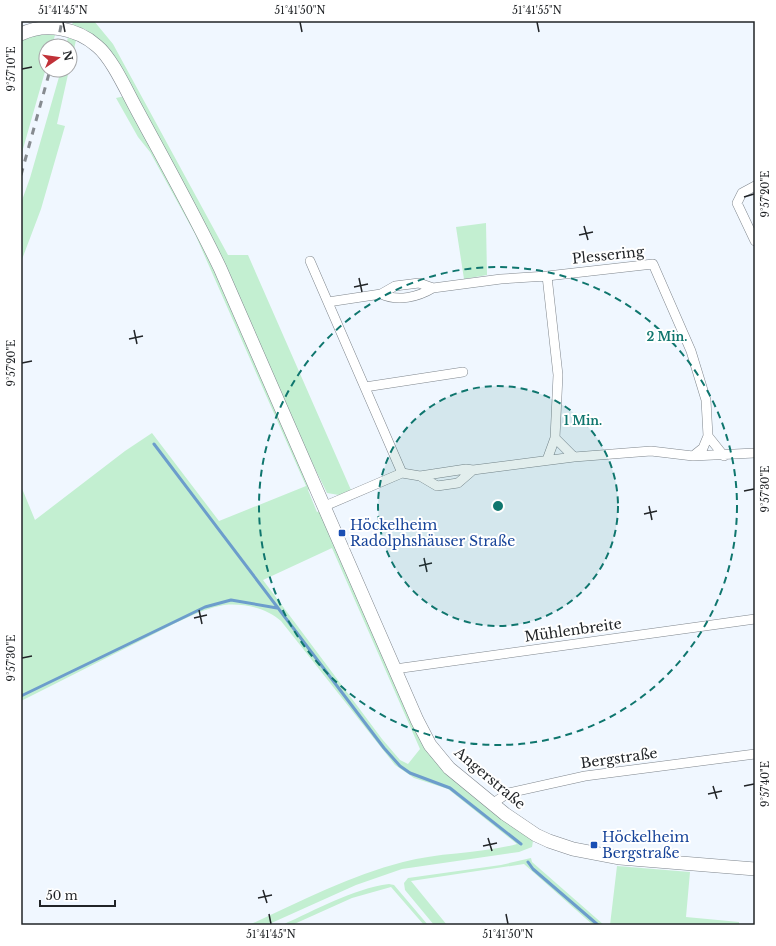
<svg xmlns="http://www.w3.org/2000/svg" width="776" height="946" viewBox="0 0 776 946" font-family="'Libre Baskerville',serif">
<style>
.green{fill:#c3efd1;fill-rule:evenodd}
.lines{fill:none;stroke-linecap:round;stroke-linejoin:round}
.stream{stroke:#6c9dcc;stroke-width:3}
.street-casing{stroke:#7f868d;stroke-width:10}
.secondary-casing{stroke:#7f868d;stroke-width:14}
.street{stroke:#fff;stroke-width:9}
.secondary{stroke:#fff;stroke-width:13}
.rail{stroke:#868b90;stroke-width:3;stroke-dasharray:7 7;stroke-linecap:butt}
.ticks{fill:none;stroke:#212427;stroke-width:1.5}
.ring{fill:none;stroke:#0f766e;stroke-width:2;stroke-dasharray:7 5}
.transit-dot{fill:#1a4fb4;stroke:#fff;stroke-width:1.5}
.labels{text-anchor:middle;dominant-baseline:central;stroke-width:4;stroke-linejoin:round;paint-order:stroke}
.street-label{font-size:14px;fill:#212427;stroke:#fff}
.transit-label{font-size:14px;fill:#164399;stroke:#fff;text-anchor:start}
.centre{fill:#0f766e;stroke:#fff;stroke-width:2}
.ring-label{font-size:12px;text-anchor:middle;font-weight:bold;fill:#0f766e;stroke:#fff;stroke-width:4;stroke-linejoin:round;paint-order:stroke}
.neatline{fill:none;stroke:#212427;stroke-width:1.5}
.ticks-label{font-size:10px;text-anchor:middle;fill:#212427}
</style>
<rect width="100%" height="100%" fill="#f0f7ff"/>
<path class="green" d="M 73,21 L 94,21 L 113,44 L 228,255 L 248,255 L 351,490 L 339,495 L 327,493 L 110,51 L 85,29 L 72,26 Z
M 38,33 L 55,35 L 52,46 L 46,46 L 46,68 L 21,156 L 21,42 L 24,38 Z
M 68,37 L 76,40 L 70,68 L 70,46 L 66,46 Z
M 61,70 L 69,70 L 57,124 L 65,126 L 41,209 L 21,262 L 21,203 L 30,178 Z
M 125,96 L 187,210 L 312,489 L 308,490 L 317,512 L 321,511 L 415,726 L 530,838 L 533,841 L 532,847 L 519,852 L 402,869 L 356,885 L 267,925 L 249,925 C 299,902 349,876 403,862 C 440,852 480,854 517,844 L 448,789 L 414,778 L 395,765 L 281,621 C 267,608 244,603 224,605 C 197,610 171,626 146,638 C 104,659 63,680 21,701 L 21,486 L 35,520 L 125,451 L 152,433 L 219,521 L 306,486 L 195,234 L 150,152 L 138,137 L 116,98 ZM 332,548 L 420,749 L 408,764 L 400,760 L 382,739 L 263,580 Z
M 486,223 L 487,275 L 464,279 L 456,227 Z
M 531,858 L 532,862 L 604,925 L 593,925 L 524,864 L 411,881 L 447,925 L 434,925 L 405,890 L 404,883 L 408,878 L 501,865 Z
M 617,866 L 690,872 L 686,917 L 739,922 L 739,925 L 610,925 Z
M 389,884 L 394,885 L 428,925 L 424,925 L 391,887 L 352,898 L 292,925 L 282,925 C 316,910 352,889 389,884 Z"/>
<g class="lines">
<path class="stream" d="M 154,444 L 384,748 L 400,766 L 410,773 L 450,788 L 521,844
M 21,696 L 205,607 L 231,600 L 277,608
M 528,862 L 533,869 L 598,925"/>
<g class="street-casing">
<path id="street" d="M 755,186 L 742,193 L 737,203 L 755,241
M 310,261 L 402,473
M 547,276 L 558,375 L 555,438 L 547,460
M 381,294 C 398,302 418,297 433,288
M 328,302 L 381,294 L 395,286 L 419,283 L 433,288 L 501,279 L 547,276 L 653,264 L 691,351 L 706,400 L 708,436 L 703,448 L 693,456
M 365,387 L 463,372
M 708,436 L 724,456
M 555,438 L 574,457
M 420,476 L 466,469 L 473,470
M 325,506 L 402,473 L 420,476 L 437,486 L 458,483 L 473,470 L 574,457 L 651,451 L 693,456 L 755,453
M 395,669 L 755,619
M 492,804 L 508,793 L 585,776 L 755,754"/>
</g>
<g class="secondary-casing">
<path id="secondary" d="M 21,34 C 45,22 77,28 97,46 C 112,58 127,92 137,110 C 165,162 194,214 220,268 L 417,720 L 430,745 L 449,768 L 505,814 L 536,835 L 549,841 L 573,849 L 620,858 L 755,869"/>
</g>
<use href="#street" class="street"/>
<use href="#secondary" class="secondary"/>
<path class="rail" d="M 57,46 L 62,21
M 21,175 L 50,70"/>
</g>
<path class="ticks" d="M 63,22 L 65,32M 300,22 L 302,32M 537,22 L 539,32M 22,69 L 32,67M 744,197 L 754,194M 584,226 L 588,240M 579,235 L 593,232M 359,278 L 362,292M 354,287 L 368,284M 134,330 L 137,344M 129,339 L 143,336M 22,363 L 32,361M 744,491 L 754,489M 649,506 L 652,520M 644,514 L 657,511M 424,558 L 427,572M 419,566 L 432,563M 199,610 L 202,624M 194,618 L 207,615M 22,658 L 32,656M 713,786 L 717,799M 744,786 L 754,784M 708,794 L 722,791M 488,838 L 492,851M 483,846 L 497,843M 263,890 L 267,903M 258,898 L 272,895M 269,914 L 271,924M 506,914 L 508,924"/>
<circle cx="498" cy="506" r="120" fill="#0f766e" fill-opacity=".12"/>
<g class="ring">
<circle cx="498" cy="506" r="120"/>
<circle cx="498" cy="506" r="239"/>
</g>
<g class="transit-dot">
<rect x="338" y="529" width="8" height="8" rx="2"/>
<rect x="590" y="841" width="8" height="8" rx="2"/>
</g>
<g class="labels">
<g class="street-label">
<text transform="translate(608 255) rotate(-6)">Plessering</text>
<text transform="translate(573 630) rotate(-8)">Mühlenbreite</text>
<text transform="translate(619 758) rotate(-8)">Bergstraße</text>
<text transform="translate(490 778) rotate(40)">Angerstraße</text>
</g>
<g class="transit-label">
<text x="350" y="525">Höckelheim<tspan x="350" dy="16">Radolphshäuser Straße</tspan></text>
<text x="602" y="837">Höckelheim<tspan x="602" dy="16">Bergstraße</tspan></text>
</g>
</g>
<circle cx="498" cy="506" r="6" class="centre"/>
<g class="ring-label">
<text x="667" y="341">2 Min.</text>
<text x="583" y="425">1 Min.</text>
</g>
<rect width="776" height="946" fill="none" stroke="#ffffff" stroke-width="44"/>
<g transform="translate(58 58) rotate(77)"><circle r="19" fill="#ffffff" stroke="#a6a7a9"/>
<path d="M0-3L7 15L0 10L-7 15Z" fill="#c13138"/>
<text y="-6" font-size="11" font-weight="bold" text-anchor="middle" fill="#212427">N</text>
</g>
<path d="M40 900v6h75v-6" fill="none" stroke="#212427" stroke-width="2"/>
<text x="46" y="900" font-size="12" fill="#212427" stroke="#ffffff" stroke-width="3" paint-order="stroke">50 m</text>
<rect x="22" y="22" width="732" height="902" class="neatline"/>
<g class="ticks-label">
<text x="63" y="14">51°41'45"N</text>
<text x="300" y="14">51°41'50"N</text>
<text x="537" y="14">51°41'55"N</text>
<text transform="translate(11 69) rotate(-90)" y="4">9°57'10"E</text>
<text transform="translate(765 194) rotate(-90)" y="4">9°57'20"E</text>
<text transform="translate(11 363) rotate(-90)" y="4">9°57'20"E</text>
<text transform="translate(765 489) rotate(-90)" y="4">9°57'30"E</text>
<text transform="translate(11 658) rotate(-90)" y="4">9°57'30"E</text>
<text transform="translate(765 784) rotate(-90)" y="4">9°57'40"E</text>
<text x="271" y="938">51°41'45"N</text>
<text x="508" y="938">51°41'50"N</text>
</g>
</svg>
